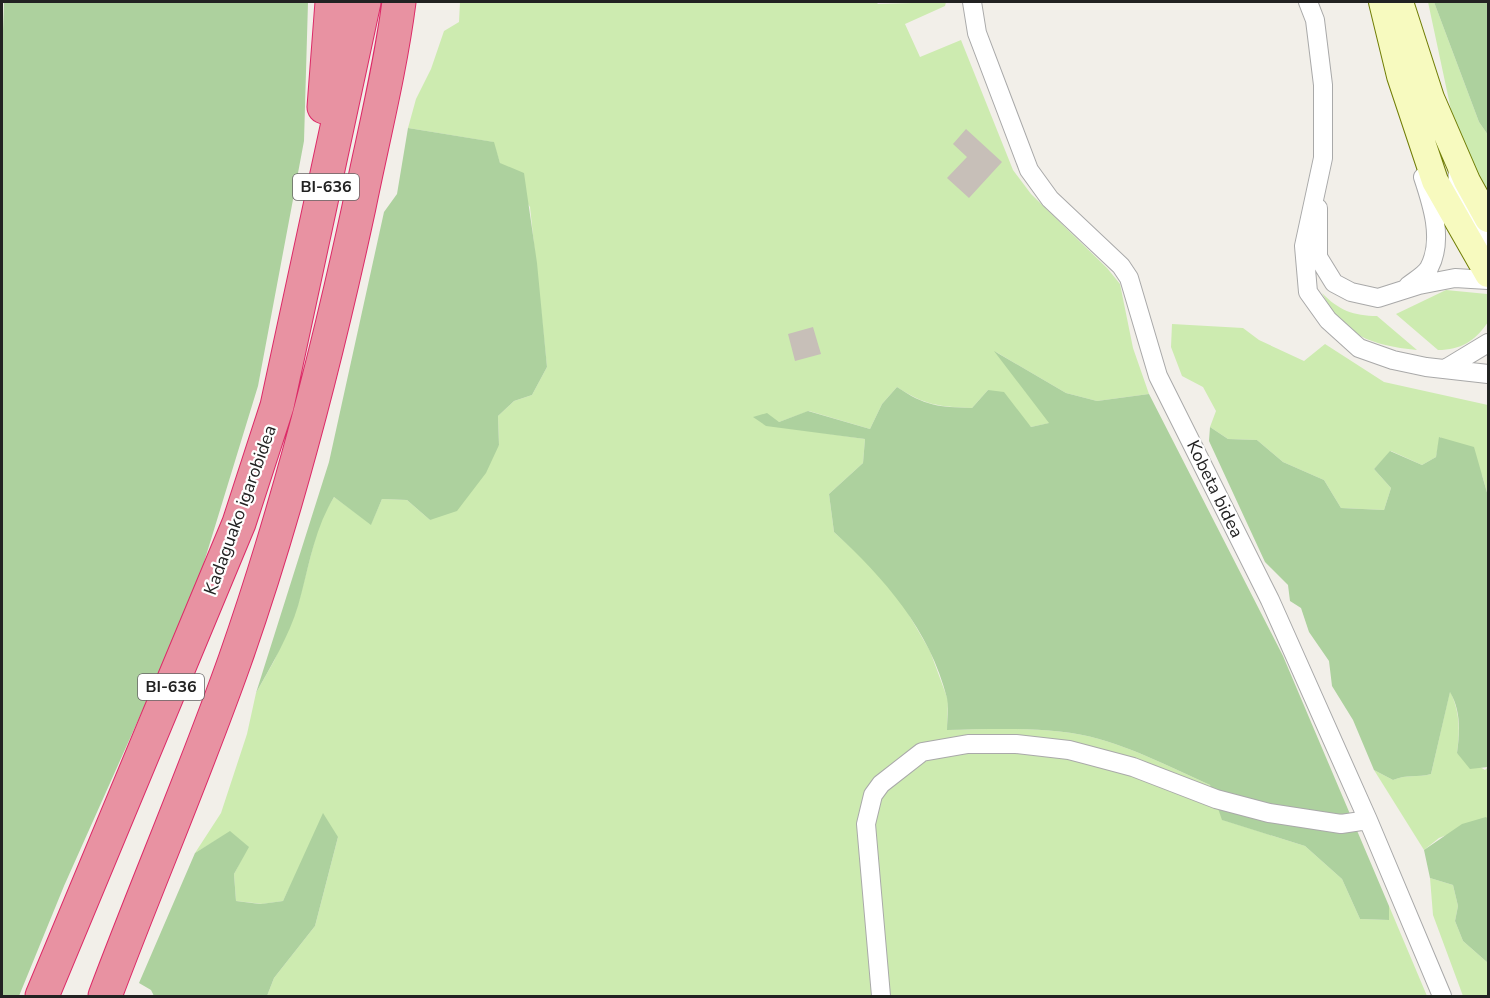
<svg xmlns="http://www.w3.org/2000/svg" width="1490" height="998" viewBox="0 0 1490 998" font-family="'Nunito Sans',sans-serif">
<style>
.grass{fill:#cdebb0}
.forest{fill:#add19e}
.building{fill:#c7bfb8}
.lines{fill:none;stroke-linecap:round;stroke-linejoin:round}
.street-casing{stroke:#a9a9a9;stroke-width:20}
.secondary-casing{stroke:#707d05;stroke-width:28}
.highway-casing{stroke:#dc2a67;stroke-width:35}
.street{stroke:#fff;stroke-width:18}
.secondary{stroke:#f7fabf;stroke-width:26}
.highway{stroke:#e892a2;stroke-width:33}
.labels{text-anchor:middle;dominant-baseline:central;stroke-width:4.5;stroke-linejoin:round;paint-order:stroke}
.shield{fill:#fff;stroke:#646464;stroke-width:1.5}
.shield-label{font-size:16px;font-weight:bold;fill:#222}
.street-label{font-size:18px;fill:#222;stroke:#fff}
</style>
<rect width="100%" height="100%" fill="#f2efe9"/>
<path class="grass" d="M 460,2 L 876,2 L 878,4 L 946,2 L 945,6 L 905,24 L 920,57 L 961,40 L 1013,170 L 1031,194 L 1107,268 L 1120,284 L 1133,348 L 1149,394 L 1097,401 L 1066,393 L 996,352 L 1050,423 L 1031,427 L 988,390 L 972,408 C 940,407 924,405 897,387 L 882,404 L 870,429 L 809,411 L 779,422 L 754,417 L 817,432 L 865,439 L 863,463 L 829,494 L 834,532 L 869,564 L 902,603 L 930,651 L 948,700 L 947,730 C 993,729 1055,726 1099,739 C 1138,750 1174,769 1210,785 L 1223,820 L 1305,846 L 1342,879 L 1360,919 L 1389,920 L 1389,906 L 1427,996 L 267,996 L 274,978 L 315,926 L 338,837 L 301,864 L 283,901 L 262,904 L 236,901 L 234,874 L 248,847 L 230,832 L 195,853 L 221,813 L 247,734 L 256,693 L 274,661 L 297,608 L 320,520 L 334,497 L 371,524 L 382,499 L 407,500 L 430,520 L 499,445 L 498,416 L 514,401 L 532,395 L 547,367 L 530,207 L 500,163 L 493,142 L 408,128 L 416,99 L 431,69 L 444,31 L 459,22 Z
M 1428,2 L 1434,2 L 1479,122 L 1488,135 L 1488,200 L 1457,138 Z
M 1446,290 L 1487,294 L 1488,322 C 1475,341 1461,350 1438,350 L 1396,314 Z
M 1322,293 C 1338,310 1354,316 1377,316 L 1417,350 C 1370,345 1344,336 1322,293 Z
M 1172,324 L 1243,328 L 1259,340 L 1304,361 L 1325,344 L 1384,382 L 1488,405 L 1488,496 L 1482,475 L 1440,437 L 1436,457 L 1422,465 L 1391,451 L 1374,469 L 1391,488 L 1384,510 L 1341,508 L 1324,480 L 1283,462 L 1257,440 L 1228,439 L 1210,427 L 1216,411 L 1203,387 L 1182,376 L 1171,347 Z
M 1450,691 C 1460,712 1460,730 1457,753 L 1485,770 L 1488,767 L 1488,819 L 1439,838 L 1424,850 L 1374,770 L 1393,780 C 1407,774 1417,778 1431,774 Z
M 1430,878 L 1453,885 L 1458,906 L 1455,921 L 1463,941 L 1488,963 L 1488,996 L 1463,996 L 1433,915 Z"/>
<path class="forest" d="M 4,2 L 308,2 L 304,141 L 258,386 L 194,595 L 64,886 L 19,996 L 2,996 L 2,59 Z
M 1434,2 L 1488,2 L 1488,135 L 1479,122 Z
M 408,128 L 494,142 L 500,163 L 524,173 L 537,263 L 547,367 L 532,395 L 514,401 L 498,416 L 499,445 L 486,473 L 457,511 L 430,520 L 407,500 L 382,499 L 371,525 L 334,497 C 313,532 309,568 298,606 C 289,636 271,666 256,693 L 329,462 L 384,212 L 397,194 Z
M 994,351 L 1066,393 L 1097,401 L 1149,394 L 1283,656 L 1389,906 L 1389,920 L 1360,919 L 1342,879 L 1305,846 L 1222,820 L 1210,785 C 1174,769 1138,750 1099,739 C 1055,726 993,729 947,730 C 947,720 949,708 947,698 C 930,630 884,578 834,532 L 829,494 L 863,463 L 865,439 L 766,426 L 753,417 L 767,413 L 779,422 L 808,411 L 870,429 L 882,404 L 897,387 C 925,406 938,407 972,408 L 988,390 L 1004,392 L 1031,427 L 1049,423 Z
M 1210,427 L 1228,439 L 1257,440 L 1283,462 L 1324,480 L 1341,508 L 1384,510 L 1391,488 L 1374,469 L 1390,451 L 1422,465 L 1436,457 L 1439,437 L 1474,447 L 1488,496 L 1488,767 L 1470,769 L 1457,753 C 1460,731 1461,711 1450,692 L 1431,774 C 1417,778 1407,774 1393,780 L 1374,770 L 1353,720 L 1332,686 L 1329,661 L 1309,632 L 1301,608 L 1290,601 L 1288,585 L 1265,562 L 1209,441 Z
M 323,813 L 338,837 L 315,926 L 274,978 L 267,996 L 154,996 L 151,990 L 139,983 L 195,853 L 230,831 L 249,847 L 234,874 L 236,901 L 261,904 L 283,901 Z
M 1486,817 L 1488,819 L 1488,963 L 1463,941 L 1455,921 L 1458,906 L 1453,885 L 1430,878 L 1424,850 L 1462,824 Z"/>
<path class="building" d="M 966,129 L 1002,162 L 969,198 L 947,178 L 967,157 L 953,144 Z
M 813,327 L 821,354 L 795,361 L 788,334 Z"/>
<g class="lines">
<g class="street-casing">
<path id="street" d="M 972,2 L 977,33 L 1029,170 L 1050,199 L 1121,266 L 1129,278 L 1158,376 L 1270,600 L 1368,820 L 1442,996
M 1308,2 L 1315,20 L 1323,85 L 1323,158 L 1304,246 L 1308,292 L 1328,320 L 1359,348 L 1393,360 L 1426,367 L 1488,374
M 1458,164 L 1457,192 L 1488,247
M 1318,208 L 1318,257 L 1334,283 L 1351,292 L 1378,298 L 1419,285 L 1455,278 L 1488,280
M 1408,286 C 1414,281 1425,275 1429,268 C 1444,240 1432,204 1423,177
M 1445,369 L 1488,343
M 881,996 L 866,824 L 873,795 L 881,784 L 922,752 L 968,744 L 1016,744 L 1069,750 L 1133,767 L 1216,799 L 1269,813 L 1341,824 L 1368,820"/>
</g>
<g class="secondary-casing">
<path id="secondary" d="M 1382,2 L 1400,76 L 1435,181 L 1488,274
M 1400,2 L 1431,98 L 1467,181 L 1488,219"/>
</g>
<g class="highway-casing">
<path id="highway" d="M 324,107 L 332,2
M 42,996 L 239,523 L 277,406 L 364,2
M 105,996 C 147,884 195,773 235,660 C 287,512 326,360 359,207 C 373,138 390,71 399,2"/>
</g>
<use href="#street" class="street"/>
<use href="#secondary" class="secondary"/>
<use href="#highway" class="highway"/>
</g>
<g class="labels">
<g class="shield">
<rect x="293" y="174" width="66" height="26" rx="4.5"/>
<rect x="138" y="674" width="66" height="26" rx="4.5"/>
</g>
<g class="shield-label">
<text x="326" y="187">BI-636</text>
<text x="171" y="687">BI-636</text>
</g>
<g class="street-label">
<text transform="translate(1215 489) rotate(64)">Kobeta bidea</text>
<text transform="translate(240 510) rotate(-70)">Kadaguako igarobidea</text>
</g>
</g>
<rect width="1490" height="998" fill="none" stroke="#222222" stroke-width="6"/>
</svg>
